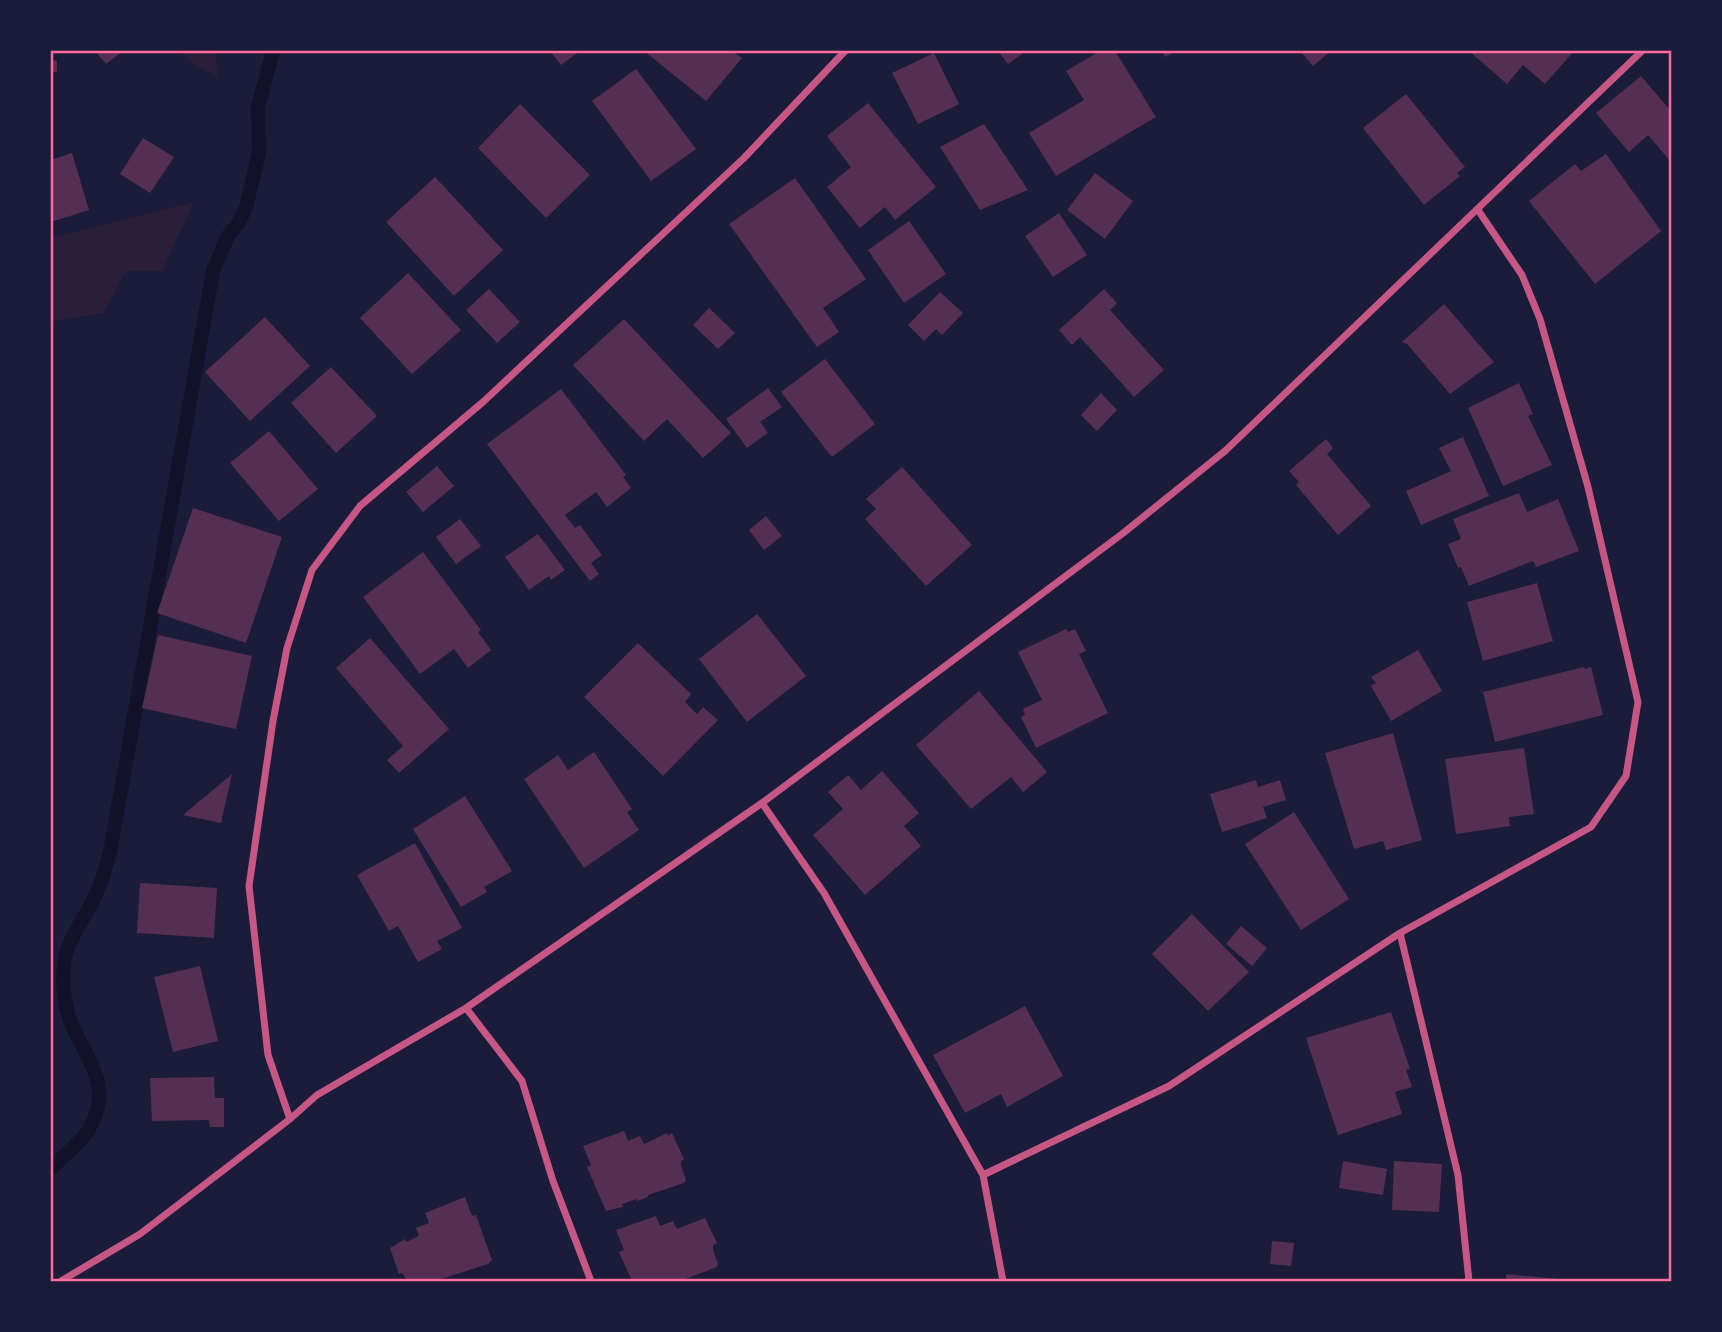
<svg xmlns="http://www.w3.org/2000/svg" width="1722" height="1332" viewBox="0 0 1722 1332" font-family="'DM Sans',sans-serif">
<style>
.green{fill:#2a1e3b}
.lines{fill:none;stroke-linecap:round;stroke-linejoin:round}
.stream{stroke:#12122b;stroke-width:14}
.building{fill:#542f53}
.minor{stroke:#c65784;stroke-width:7}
.neatline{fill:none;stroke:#ff6b9d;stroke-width:2.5}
</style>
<rect width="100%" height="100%" fill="#1b1b3a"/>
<path class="green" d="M 179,51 L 215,51 L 218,78 L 190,61 Z
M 194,202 L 162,271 L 126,271 L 104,313 L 51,322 L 51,238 Z"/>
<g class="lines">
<path class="stream" d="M 51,1168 C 63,1156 80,1144 89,1129 C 117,1082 80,1054 68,1014 C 64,998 62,982 64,966 C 66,941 81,924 92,903 C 101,884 107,867 111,847 L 213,271 L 228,236 L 239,222 L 246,207 L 259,153 L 258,107 L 273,51"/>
</g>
<path class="building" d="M 95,51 L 123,51 L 106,64 Z
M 550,51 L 580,51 L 561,65 Z
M 644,51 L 732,51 L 742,58 L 706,101 Z
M 998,51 L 1026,51 L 1008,64 Z
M 1100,51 L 1115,51 L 1156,117 L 1056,176 L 1029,133 L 1084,100 L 1066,71 Z
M 1162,51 L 1177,51 L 1165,57 Z
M 1300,51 L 1331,51 L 1313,66 Z
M 1469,51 L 1574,51 L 1545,84 L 1523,65 L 1507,84 Z
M 934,53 L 959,104 L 918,124 L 892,73 Z
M 51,60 L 57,61 L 57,72 L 51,72 Z
M 636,69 L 696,149 L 651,181 L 592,101 Z
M 1641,76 L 1671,111 L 1671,162 L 1648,135 L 1629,152 L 1596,113 Z
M 1406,94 L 1465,167 L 1457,173 L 1460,176 L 1424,205 L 1363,128 Z
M 868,103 L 936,187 L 895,220 L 885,207 L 860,228 L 827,187 L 851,167 L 827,136 Z
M 520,104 L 590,175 L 546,218 L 478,148 Z
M 984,124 L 1028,190 L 980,210 L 940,147 Z
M 143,138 L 174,157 L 150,193 L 120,174 Z
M 72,153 L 89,210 L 51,222 L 51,160 Z
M 1606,154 L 1661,231 L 1595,284 L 1529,201 L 1575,164 L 1581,171 Z
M 1095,173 L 1133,201 L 1105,239 L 1067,210 Z
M 435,177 L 503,250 L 454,296 L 386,222 Z
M 795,178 L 866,279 L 823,308 L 839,332 L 817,347 L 729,224 Z
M 1059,213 L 1087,255 L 1053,277 L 1025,236 Z
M 909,221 L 946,274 L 904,303 L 868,250 Z
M 408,273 L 461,330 L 412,374 L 360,318 Z
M 489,289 L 520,322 L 497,343 L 466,310 Z
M 1104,289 L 1117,303 L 1110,310 L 1164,370 L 1134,397 L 1080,337 L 1072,345 L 1059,330 Z
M 940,292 L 963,313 L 942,335 L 936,329 L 924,341 L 908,325 Z
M 1444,304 L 1494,362 L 1450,394 L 1407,344 L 1402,342 Z
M 709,308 L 735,333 L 718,349 L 693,325 Z
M 265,317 L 310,366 L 250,421 L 205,372 Z
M 624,319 L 731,433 L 703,458 L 667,419 L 644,441 L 573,365 Z
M 825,359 L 875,424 L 832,457 L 781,392 Z
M 331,367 L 377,416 L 336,453 L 291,403 Z
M 1519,383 L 1533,414 L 1528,416 L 1552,465 L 1503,486 L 1468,408 Z
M 768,388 L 782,407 L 760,422 L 768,433 L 747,448 L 726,419 Z
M 561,389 L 626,475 L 623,477 L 631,488 L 607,507 L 596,492 L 565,515 L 575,528 L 580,525 L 602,555 L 591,563 L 599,574 L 590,581 L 487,444 Z
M 1101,393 L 1117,410 L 1097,431 L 1081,415 Z
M 269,431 L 318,489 L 279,521 L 230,463 Z
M 1463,437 L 1489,496 L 1421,525 L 1406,491 L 1451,471 L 1439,448 Z
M 1326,439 L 1333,448 L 1327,454 L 1371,506 L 1338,535 L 1296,485 L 1299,482 L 1289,471 Z
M 437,466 L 454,486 L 423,512 L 406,492 Z
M 902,467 L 972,545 L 926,586 L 865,519 L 876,509 L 866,499 Z
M 1519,493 L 1527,512 L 1558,499 L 1579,551 L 1536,567 L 1533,561 L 1469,586 L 1461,567 L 1458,568 L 1448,544 L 1461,539 L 1453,519 Z
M 193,508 L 282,537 L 246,643 L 157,613 Z
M 766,516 L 782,536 L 764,550 L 749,530 Z
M 460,519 L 481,546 L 456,564 L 436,537 Z
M 538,534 L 565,570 L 551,580 L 549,576 L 529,590 L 505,557 Z
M 423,552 L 481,630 L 478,632 L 491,650 L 468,668 L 454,649 L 420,674 L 363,597 Z
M 1537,583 L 1553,641 L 1483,661 L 1467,602 Z
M 757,614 L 806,676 L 747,722 L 699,659 Z
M 1066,629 L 1068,632 L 1075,629 L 1086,651 L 1079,654 L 1108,713 L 1036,748 L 1021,717 L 1025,715 L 1023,709 L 1042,700 L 1018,652 Z
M 158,635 L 252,656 L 236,729 L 142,708 Z
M 370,638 L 449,729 L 399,773 L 387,760 L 403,746 L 336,668 Z
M 638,643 L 691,694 L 685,702 L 697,714 L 703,707 L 718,720 L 663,776 L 584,697 Z
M 1418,650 L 1442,691 L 1391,721 L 1371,686 L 1376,683 L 1371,677 Z
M 1584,667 L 1585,669 L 1591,667 L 1603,715 L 1495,742 L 1483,692 Z
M 979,691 L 1047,772 L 1023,792 L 1011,777 L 971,809 L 916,745 Z
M 1393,733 L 1422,840 L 1386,850 L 1383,841 L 1354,849 L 1325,753 Z
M 1524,748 L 1534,814 L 1509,817 L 1510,826 L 1456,834 L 1445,759 Z
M 594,752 L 632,809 L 627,812 L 639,830 L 584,868 L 524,779 L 558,755 L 568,770 Z
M 882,771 L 919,813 L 904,826 L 921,846 L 865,895 L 813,835 L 843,809 L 828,792 L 848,775 L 861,790 Z
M 232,774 L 221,823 L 183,815 Z
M 1256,780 L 1258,787 L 1280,780 L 1286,800 L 1263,807 L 1267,818 L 1222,832 L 1210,794 Z
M 465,796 L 512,871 L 484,887 L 487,892 L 461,907 L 413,829 Z
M 1294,812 L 1349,899 L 1301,930 L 1245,844 Z
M 415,843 L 462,928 L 437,941 L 442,949 L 418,962 L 398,926 L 389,931 L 357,875 Z
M 140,883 L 217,888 L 214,938 L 137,933 Z
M 1192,914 L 1249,972 L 1208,1011 L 1152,954 Z
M 1241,926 L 1267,948 L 1252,966 L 1226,944 Z
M 200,966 L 218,1041 L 173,1052 L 154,977 Z
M 1025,1006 L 1063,1076 L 1007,1107 L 1001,1094 L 965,1113 L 933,1055 Z
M 1391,1012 L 1410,1069 L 1406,1070 L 1412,1087 L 1395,1092 L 1402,1114 L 1338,1135 L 1306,1038 Z
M 214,1077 L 215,1098 L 224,1098 L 224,1127 L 210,1127 L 209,1120 L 152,1121 L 150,1078 Z
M 624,1131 L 628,1141 L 640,1136 L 644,1144 L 667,1133 L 668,1136 L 672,1133 L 684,1159 L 681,1161 L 681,1165 L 686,1180 L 684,1183 L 648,1195 L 648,1197 L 637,1201 L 636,1199 L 622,1204 L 623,1207 L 606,1211 L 587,1167 L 591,1165 L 583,1146 Z
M 1343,1161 L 1387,1169 L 1383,1195 L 1339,1188 Z
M 1394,1161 L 1442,1164 L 1439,1212 L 1392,1210 Z
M 465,1197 L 472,1216 L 476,1215 L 492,1260 L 488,1264 L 441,1279 L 442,1281 L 408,1281 L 402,1273 L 399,1274 L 390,1248 L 405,1239 L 406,1242 L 419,1236 L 416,1228 L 429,1223 L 425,1213 Z
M 656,1216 L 660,1226 L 673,1221 L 677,1229 L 705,1218 L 717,1243 L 713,1245 L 713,1250 L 718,1264 L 717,1267 L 680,1281 L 632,1281 L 619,1252 L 624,1250 L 616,1230 Z
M 1272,1241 L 1294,1243 L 1291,1266 L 1270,1264 Z
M 1506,1274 L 1559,1279 L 1559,1281 L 1506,1281 Z"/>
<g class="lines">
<path class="minor" d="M 762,803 L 824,893 L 983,1175 L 1003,1281
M 1400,933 L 1458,1175 L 1469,1281
M 466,1008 L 522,1081 L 553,1181 L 591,1281
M 290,1119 L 268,1055 L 249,886 L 273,721 L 287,648 L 312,570 L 360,506 L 483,402 L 744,158 L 845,51
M 983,1175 L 1169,1086 L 1400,933 L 1591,827 L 1626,776 L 1638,702 L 1588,487 L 1540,319 L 1522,275 L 1478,210
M 61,1281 L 140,1234 L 290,1119 L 317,1095 L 466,1008 L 762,803 L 1122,534 L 1225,451 L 1642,51"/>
</g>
<rect width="1722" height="1332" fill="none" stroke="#1b1b3a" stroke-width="105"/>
<rect x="52" y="52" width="1618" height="1228" class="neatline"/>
</svg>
